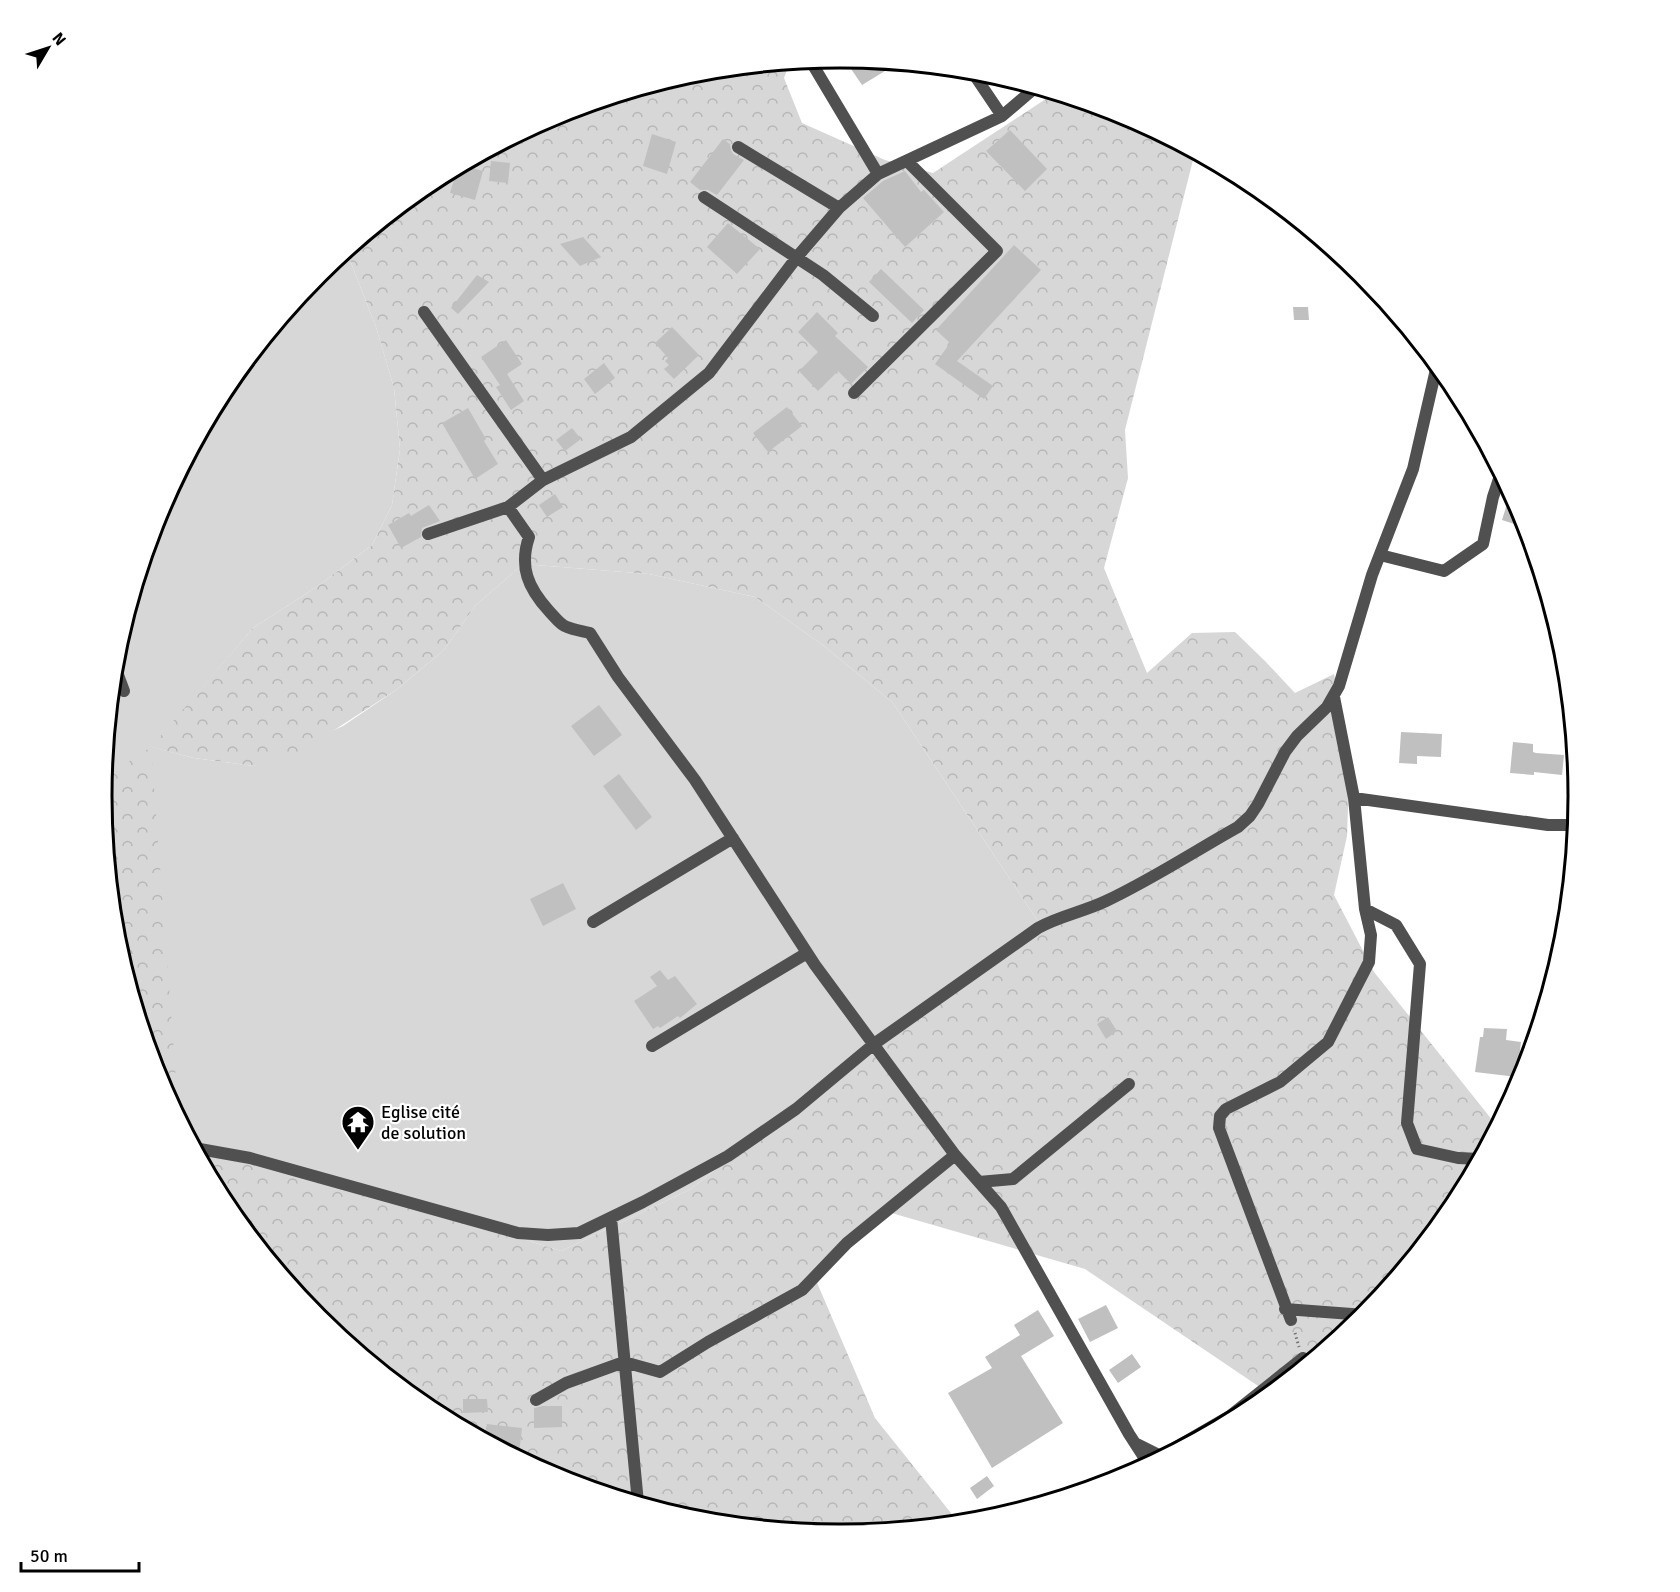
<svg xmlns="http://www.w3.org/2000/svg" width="1680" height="1592" viewBox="0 0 1680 1592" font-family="Signika,sans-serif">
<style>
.grass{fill:#d7d7d7}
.forest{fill:url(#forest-crowns)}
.building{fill:#c0c0c0}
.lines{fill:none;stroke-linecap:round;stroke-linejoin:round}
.path{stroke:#727272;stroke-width:3;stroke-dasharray:1.5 3;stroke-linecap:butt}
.minor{stroke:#505050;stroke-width:12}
.labels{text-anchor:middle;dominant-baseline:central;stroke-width:4.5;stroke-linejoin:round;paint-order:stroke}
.poi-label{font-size:18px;fill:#000;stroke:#fff;text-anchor:start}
.rim{fill:none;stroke:#000;stroke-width:3}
</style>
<defs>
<pattern id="forest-crowns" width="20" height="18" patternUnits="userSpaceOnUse" patternTransform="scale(1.5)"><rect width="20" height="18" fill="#d7d7d7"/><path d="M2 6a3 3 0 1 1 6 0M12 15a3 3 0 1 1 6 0" fill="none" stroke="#b7b7b7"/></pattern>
</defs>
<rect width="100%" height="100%" fill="#fff"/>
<path class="grass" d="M 346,250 L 376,327 L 394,388 L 400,449 L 392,505 L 372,545 L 318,586 L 253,628 L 152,747 L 194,758 L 254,766 L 343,726 L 396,690 L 444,650 L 475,606 L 523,564 L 649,574 L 755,597 L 824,646 L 893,703 L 1039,923 L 689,1190 L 561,1251 L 358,1187 L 197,1153 L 179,1119 L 106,777 L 103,776 L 115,651 L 157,513 L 226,385 L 318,273 Z"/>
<path class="forest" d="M 790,62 L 784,78 L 802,123 L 885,160 L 933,173 L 1055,93 L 1123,113 L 1195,152 L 1125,430 L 1128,478 L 1104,568 L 1147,673 L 1192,633 L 1235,632 L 1265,661 L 1295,693 L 1334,674 L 1350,751 L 1347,836 L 1334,895 L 1374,972 L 1497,1126 L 1454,1207 L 1362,1319 L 1270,1394 L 1085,1269 L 888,1212 L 815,1278 L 875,1418 L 959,1523 L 840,1535 L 695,1521 L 557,1479 L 429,1410 L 317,1318 L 225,1206 L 197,1153 L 358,1187 L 561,1251 L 689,1190 L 1039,923 L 893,703 L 824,646 L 755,597 L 649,574 L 523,564 L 475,606 L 444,650 L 396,690 L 299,753 L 254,766 L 194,758 L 151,747 L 179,1119 L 157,1078 L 115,940 L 101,796 L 103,777 L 106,777 L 151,747 L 253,628 L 318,586 L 372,545 L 392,505 L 400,449 L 394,388 L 376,327 L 346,250 L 430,181 L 558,113 L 696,71 Z"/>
<path class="building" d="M 860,59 L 879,61 L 885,71 L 862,85 L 849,66 Z
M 1010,130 L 1047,169 L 1025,191 L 986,151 Z
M 652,134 L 676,142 L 667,174 L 643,166 Z
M 723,139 L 730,144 L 731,150 L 733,154 L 744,160 L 717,195 L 708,190 L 700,190 L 690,182 Z
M 491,161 L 510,163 L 508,183 L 489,181 Z
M 461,165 L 483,171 L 475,200 L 450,193 L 458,166 Z
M 905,171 L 921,192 L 924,190 L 944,212 L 905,247 L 863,198 L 883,181 Z
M 728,223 L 760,249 L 737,274 L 707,247 Z
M 583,237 L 601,257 L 580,266 L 560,244 Z
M 1014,245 L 1041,270 L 957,361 L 993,386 L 984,399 L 935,364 L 950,343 L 936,330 Z
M 881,269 L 924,310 L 912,323 L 869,282 Z
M 477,275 L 489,282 L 458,314 L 451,308 Z
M 1293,307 L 1308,307 L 1309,320 L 1294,320 Z
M 817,312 L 838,333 L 835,336 L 868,367 L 851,384 L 838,371 L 818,391 L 799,371 L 818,352 L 798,332 Z
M 672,327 L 699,355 L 674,379 L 664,369 L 669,365 L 665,361 L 668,358 L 655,343 Z
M 506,340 L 522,364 L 507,374 L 524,401 L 511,410 L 496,387 L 500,385 L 481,357 Z
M 604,363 L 615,378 L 595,394 L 584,379 Z
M 787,407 L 802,426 L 768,452 L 753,433 Z
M 468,408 L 486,439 L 484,441 L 498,464 L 475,479 L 442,423 Z
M 572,428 L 581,439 L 565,451 L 556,440 Z
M 1511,491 L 1523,514 L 1527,528 L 1502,520 Z
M 555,494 L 563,507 L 547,517 L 539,505 Z
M 429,505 L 440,521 L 422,528 L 421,537 L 401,548 L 388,525 L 409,513 L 411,516 Z
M 599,705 L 622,735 L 594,756 L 571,726 Z
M 1401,732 L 1442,734 L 1441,757 L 1417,756 L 1417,764 L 1399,763 Z
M 1513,742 L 1533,744 L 1533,752 L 1536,753 L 1564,755 L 1562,775 L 1534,772 L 1534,775 L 1510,773 Z
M 619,774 L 652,817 L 636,830 L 603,786 Z
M 563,883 L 576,909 L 543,926 L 530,899 Z
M 660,970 L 668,980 L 675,976 L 697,1004 L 680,1018 L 678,1016 L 660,1028 L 658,1026 L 653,1029 L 634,1001 L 657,986 L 650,977 Z
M 1108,1017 L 1117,1031 L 1106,1039 L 1097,1024 Z
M 1484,1028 L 1507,1029 L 1506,1040 L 1521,1042 L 1517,1077 L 1475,1072 L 1480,1037 L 1483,1037 Z
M 1106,1305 L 1118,1328 L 1090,1342 L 1078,1319 Z
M 1038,1310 L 1054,1336 L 1021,1356 L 1063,1423 L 992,1468 L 948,1393 L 992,1368 L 985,1357 L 1020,1335 L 1014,1325 Z
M 1132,1354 L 1141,1367 L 1118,1383 L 1109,1370 Z
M 463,1399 L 487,1399 L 488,1412 L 463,1413 Z
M 542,1406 L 562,1406 L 562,1427 L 534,1428 L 534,1408 Z
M 487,1424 L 522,1428 L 519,1454 L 508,1452 L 483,1439 Z
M 987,1476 L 994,1486 L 977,1499 L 970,1488 Z"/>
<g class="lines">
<path class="path" d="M 1295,1333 L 1299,1347"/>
<path class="minor" d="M 810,60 L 878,174
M 971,70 L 1002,116
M 738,147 L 839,208
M 704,197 L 823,275 L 873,316
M 424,312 L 543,480 L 631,437 L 709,373 L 797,257 L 839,208 L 878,174 L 1002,116 L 1036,87
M 854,393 L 997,251 L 907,161
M 508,507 L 529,537 C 519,567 528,588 549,611 C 554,616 560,625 567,627 C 574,630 583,631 590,633 L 618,677 L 695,780 L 815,965 L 955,1155 L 1001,1207 L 1129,1434 L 1149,1465
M 428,534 L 508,507 L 543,480
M 1380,555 L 1444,571 L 1483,544 L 1493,497 L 1501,473
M 114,664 L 124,691
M 1354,798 L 1548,825 L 1576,825
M 1365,909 L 1396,925 L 1420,964 L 1407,1123 L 1417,1149 L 1458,1158 L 1480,1159
M 593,922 L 733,838
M 652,1046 L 807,953
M 194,1148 L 250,1158 L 518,1233 L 548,1235 L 579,1233 L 643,1202 L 728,1156 L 796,1109 L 874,1044 L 1038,928 C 1059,916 1083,912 1106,901 C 1151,880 1195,851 1238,827 L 1250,816 L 1258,804 L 1285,752 L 1297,736 L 1327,707 L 1339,686 L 1372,575 L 1413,469 L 1437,365
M 979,1182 L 1013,1179 L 1129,1084
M 611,1218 L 638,1503
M 1285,1309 L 1365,1315
M 1291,1320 L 1219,1128 L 1220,1116 L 1226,1109 L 1280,1082 L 1328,1042 L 1369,962 L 1371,935 L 1365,909 L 1354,798 L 1334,697
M 536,1400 L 566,1383 L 624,1362 L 660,1372 L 708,1342 L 802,1290 L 847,1243 L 955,1155
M 1137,1444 L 1161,1456 L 1230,1416 L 1303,1358"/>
</g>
<defs>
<g id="temple-pin" transform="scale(1.725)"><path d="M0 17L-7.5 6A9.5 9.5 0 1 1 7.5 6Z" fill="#000" stroke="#fff"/><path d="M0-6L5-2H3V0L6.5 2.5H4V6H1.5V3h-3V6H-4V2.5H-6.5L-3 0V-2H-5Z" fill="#fff"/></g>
</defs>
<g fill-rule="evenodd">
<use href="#temple-pin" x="358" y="1122"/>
</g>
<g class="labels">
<g class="poi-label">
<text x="381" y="1112">Eglise cité<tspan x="381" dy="21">de solution</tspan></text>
</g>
</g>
<path d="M0 0H1680V1592H0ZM112 796a728 728 0 1 1 1456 0a728 728 0 1 1-1456 0Z" fill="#fff" fill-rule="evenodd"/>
<path class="rim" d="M112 796a728 728 0 1 1 1456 0a728 728 0 1 1-1456 0Z"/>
<g transform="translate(48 48) rotate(51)" stroke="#ffffff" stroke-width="4.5" paint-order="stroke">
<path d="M0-4.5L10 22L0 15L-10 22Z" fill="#000000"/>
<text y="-9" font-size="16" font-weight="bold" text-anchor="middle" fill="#000000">N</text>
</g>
<path d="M21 1562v9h118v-9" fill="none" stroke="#000000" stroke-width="3"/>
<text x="30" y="1562" font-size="18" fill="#000000" stroke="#ffffff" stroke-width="4.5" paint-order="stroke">50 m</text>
</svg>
